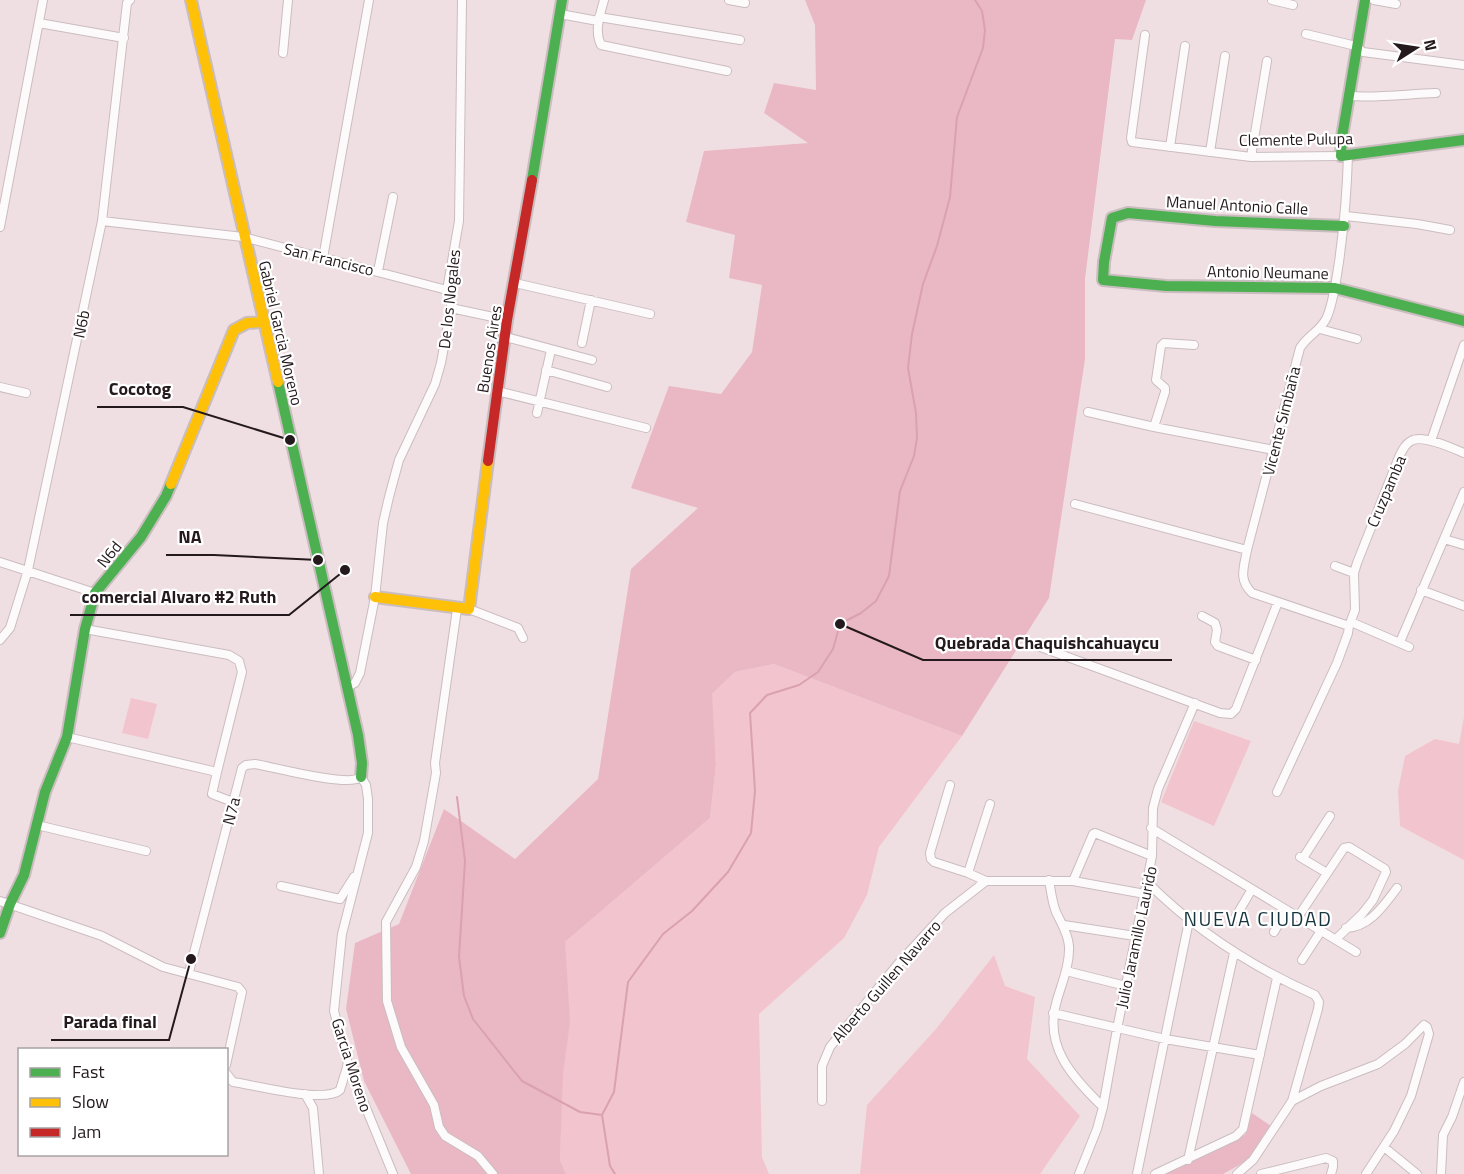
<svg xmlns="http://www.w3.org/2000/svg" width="1464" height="1174" viewBox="0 0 1464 1174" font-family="'Titillium Web',sans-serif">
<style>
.green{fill:#f2c4ce}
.forest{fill:#eab8c4}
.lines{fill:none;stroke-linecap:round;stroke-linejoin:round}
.stream{stroke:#daa1ae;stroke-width:2}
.street-casing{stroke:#cabdbf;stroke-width:10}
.fast-casing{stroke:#cabdbf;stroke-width:14}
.slow-casing{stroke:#cabdbf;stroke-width:14}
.jam-casing{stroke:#cabdbf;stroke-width:14}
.street{stroke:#fdfafb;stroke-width:8}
.fast{stroke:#4caf50;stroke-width:10}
.slow{stroke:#ffc107;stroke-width:10}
.jam{stroke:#c62828;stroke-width:10}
.labels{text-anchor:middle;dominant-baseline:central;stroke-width:4.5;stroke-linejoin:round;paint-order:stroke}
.street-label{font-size:16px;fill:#24191c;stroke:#fff}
.quarter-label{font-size:20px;letter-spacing:1.5px;fill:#16353e;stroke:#fff}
.leader{fill:none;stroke:#24191c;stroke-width:2}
.callout-dot{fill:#24191c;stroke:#fff;stroke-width:2}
.callout-label{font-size:18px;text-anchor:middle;font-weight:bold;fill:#24191c;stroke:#fff;stroke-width:4.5;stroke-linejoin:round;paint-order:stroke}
</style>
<rect width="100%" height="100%" fill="#f0dfe2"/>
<path class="green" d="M 774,664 L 962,736 L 879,847 L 867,895 L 844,938 L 759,1014 L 762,1157 L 769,1174 L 566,1174 L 560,1160 L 565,942 L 710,818 L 716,765 L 711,695 L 735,672 Z
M 131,698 L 157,704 L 148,739 L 122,733 Z
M 1464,717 L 1464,860 L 1400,826 L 1398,791 L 1405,756 L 1435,739 L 1459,744 Z
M 1194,721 L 1251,741 L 1214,826 L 1161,802 Z
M 994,955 L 1005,986 L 1035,997 L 1027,1059 L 1080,1116 L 1040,1174 L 860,1174 L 867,1105 L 936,1029 Z"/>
<path class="forest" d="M 805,0 L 1146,0 L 1132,40 L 1115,39 L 1085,279 L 1085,359 L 1049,598 L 962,736 L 774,664 L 735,672 L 712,694 L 716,765 L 710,818 L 565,942 L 570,1022 L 563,1073 L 560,1160 L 566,1174 L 411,1174 L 364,1081 L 346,1009 L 355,943 L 399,924 L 444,809 L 515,859 L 598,779 L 631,569 L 698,508 L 631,488 L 669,386 L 721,394 L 752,352 L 762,285 L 729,278 L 735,235 L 686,222 L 704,151 L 808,143 L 764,113 L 774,83 L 816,90 L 815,25 Z
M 1252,1113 L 1271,1126 L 1250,1159 L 1223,1174 L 1163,1174 L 1245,1135 Z"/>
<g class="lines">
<path class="stream" d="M 457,797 L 465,861 L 459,957 L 464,996 L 473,1019 L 522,1081 L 580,1112 L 602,1115
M 615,1174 L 610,1166 L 602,1115 L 614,1092 L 628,982 L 663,934 L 692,911 L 728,872 L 751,833 L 755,791 L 750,713 L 767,695 L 799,685 L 818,672 L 833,649 L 840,624 L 861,613 L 876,601 L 889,576 L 900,491 L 914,456 L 917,438 L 916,413 L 908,368 L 912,334 L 923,284 L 937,246 L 950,197 L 957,117 L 983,48 L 985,30 L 982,11 L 975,0"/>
<g class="street-casing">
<path id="street" d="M 604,0 C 600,15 594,31 601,45 L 727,71
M 729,0 L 745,3
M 1272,0 L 1293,5
M 1374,0 L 1396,4
M 560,14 L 598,21
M 599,17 L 740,40
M 39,23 L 124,38
M 1306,34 L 1356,46 L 1363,52 L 1464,65
M 1145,35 L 1131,138 L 1132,142 L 1251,157 L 1341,156
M 283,53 L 288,0
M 1349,96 C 1378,98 1407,94 1436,93
M 1170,147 L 1185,46
M 1210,152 L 1225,56
M 1348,155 C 1347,191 1344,226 1339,262 C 1336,280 1334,300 1327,317 C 1321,331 1308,335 1300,348 L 1247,550 C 1244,568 1238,579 1252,593 L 1349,626
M 1251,157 L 1267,61
M 1346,216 L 1417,224 L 1450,230
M 102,221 L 243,237 L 447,290
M 0,227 L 43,0
M 323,258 L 369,0
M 378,271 L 393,197
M 515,283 L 650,314
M 451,308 L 507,320
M 1320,329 L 1357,339
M 506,337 L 592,360
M 582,343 L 591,300
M 546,370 L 607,387
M 0,387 L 26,393
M 497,391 L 646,428
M 1088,412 L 1154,427 L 1274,450
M 537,413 L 551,350
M 1154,427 L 1165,392 L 1165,388 L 1156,380 L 1161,346 L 1164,343 L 1194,345
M 1431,441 L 1464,345
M 1075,504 L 1247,550
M 1444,539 L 1464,545
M 0,562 L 95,593
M 1335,566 L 1354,573
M 1421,590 L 1464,606
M 457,609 L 435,763 L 436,773 L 424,841 L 416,867 L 386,922 L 387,1001 L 401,1047 L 434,1105 L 439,1127 L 445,1136 L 478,1156 L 493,1174
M 469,609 L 518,628 L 523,638
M 1202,616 L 1215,623 L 1217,630 L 1215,642 L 1218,646 L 1256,660
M 1351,622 L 1409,647
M 85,629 L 229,655 L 239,661 L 242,672 L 217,772
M 0,640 L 10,628 L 28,570 L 102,221 L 127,3 L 130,0
M 1400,642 L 1464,492
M 1035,645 L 1220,713 L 1231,714 L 1236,709 L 1278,602
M 347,687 L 355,683 L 360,673 L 375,597 L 383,523 L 389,497 L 399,460 L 435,384 L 441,363 L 451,308 L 451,298 L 447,290 L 459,221 L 462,0
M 67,737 L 217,772 L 212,794 L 233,802
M 950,785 L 930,853 L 931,859 L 934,862 L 968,873 L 986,881 L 1073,881 L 1145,894
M 1277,792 L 1337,663 L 1348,633 L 1349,626 L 1355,610 L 1354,573 L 1357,563 L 1399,457 C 1402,451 1405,444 1411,441 C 1423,434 1452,448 1464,453
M 37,825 L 146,851
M 1151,828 L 1356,952
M 1300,857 L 1327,873
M 1303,858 L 1330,816
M 968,873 L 990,804
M 1049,880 C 1051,891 1052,902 1056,912 C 1061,923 1068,933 1069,946 C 1070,964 1062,983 1057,1000 C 1043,1046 1072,1077 1103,1107
M 1073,881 L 1093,834 L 1095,833 L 1152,856
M 1147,882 C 1196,931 1252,967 1315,995 L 1319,1002 L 1318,1009 L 1292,1101 L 1253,1160 L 1237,1174
M 281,886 L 340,899 L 354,877
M 0,901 L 102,936 L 163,967 L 238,987 L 242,992 L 226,1065
M 1298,917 L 1344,848 L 1349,847 L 1385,869 L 1386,872 L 1373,900 L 1362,914 L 1336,939
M 1235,918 L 1252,889
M 1064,925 L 1135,936
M 1346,928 C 1370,927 1384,905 1397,888
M 1274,932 L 1287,910
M 1302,960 L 1321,931
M 1066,971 L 1126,986
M 189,972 L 242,768 L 246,765 L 255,764 C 274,767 349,788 361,777 L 366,785 L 368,799 L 368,833 L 342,934 L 334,1011 L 348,1064 L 393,1174
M 1053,1013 L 1165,1039 L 1260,1055
M 226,1073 L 233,1082 C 255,1085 325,1104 340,1090 L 348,1064
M 305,1094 L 313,1108 L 319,1174
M 822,1101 L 822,1066 L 830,1047 L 898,964 L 945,913 L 986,881
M 1292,1101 L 1321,1086 L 1378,1064 L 1405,1044 L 1424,1025 L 1427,1027 L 1429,1034 L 1411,1096 L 1394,1131 L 1366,1174
M 1384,1147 L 1417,1174
M 1188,1160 L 1234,953
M 1079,1174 L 1097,1129 L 1103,1107 L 1117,1029 L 1152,856 L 1153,808 L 1158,789 L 1195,703
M 1137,1174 L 1189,921
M 1155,1174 L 1236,1136 L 1243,1129 L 1277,978
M 1261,1174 L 1326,1158 L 1333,1161 L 1333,1167 L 1331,1174
M 1441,1174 L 1443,1135 L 1452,1117 L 1464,1082"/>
</g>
<g class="fast-casing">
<path id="fast" d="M 1365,0 L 1342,137 L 1341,156 L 1464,140
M 532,180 L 562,0
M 1344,226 L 1215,221 L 1128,213 L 1112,218 L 1104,262 L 1103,280 L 1166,286 L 1335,288 L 1464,321
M 278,382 L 358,735 L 362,763 L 361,777
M 0,933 L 10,904 L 24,875 L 45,792 L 67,737 L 85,629 L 95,593 L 141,537 L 166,496 L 171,484"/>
</g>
<g class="slow-casing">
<path id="slow" d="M 191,0 L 278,382
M 171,484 L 234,330 L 247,323 L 263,322
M 375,597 L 469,609 L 488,461"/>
</g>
<g class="jam-casing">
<path id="jam" d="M 488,461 L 507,320 L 532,180"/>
</g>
<use href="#street" class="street"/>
<use href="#fast" class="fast"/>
<use href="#slow" class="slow"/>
<use href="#jam" class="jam"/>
</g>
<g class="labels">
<g class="street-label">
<text transform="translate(1296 139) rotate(-1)">Clemente Pulupa</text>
<text transform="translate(1237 205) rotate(3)">Manuel Antonio Calle</text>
<text transform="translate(329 259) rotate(14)">San Francisco</text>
<text transform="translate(1268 272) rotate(1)">Antonio Neumane</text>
<text transform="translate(449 299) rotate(-84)">De los Nogales</text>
<text transform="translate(81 324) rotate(-78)">N6b</text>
<text transform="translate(281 333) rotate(77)">Gabriel Garcia Moreno</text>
<text transform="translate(489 349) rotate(-81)">Buenos Aires</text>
<text transform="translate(1281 421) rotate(-76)">Vicente Simbaña</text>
<text transform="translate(1386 491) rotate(-67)">Cruzpamba</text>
<text transform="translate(109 554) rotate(-51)">N6d</text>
<text transform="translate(231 811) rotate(-75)">N7a</text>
<text transform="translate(1136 937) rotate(-78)">Julio Jaramillo Laurido</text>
<text transform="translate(886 981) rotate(-49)">Alberto Guillen Navarro</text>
<text transform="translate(352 1065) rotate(72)">Garcia Moreno</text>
</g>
<g class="quarter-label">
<text x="1258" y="918">NUEVA CIUDAD</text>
</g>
</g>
<path class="leader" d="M290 440L183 407H97M318 560L214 555H166M345 570L289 615H70M840 624L923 660H1172M191 959L169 1040H51"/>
<g class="callout-dot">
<circle cx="290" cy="440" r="6"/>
<circle cx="318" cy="560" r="6"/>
<circle cx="345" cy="570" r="6"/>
<circle cx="840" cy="624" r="6"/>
<circle cx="191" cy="959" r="6"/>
</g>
<g class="callout-label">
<text x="140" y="395">Cocotog</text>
<text x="190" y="543">NA</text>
<text x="179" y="603">comercial Alvaro #2 Ruth</text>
<text x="1047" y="649">Quebrada Chaquishcahuaycu</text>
<text x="110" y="1028">Parada final</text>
</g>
<rect x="18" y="1048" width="210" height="108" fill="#ffffff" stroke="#a7a3a4" stroke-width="1.5"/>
<rect x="30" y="1068" width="30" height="9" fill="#4caf50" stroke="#a7a3a4" stroke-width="1.5"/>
<text x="72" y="1078" font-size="18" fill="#24191c">Fast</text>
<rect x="30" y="1098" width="30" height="9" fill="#ffc107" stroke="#a7a3a4" stroke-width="1.5"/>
<text x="72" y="1108" font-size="18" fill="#24191c">Slow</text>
<rect x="30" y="1128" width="30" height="9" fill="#c62828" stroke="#a7a3a4" stroke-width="1.5"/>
<text x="72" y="1138" font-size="18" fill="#24191c">Jam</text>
<g transform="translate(1416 48) rotate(78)" stroke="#ffffff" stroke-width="4.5" paint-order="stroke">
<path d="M0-4.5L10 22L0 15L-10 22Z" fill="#24191c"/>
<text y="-9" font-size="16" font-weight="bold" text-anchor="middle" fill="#24191c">N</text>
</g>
</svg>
